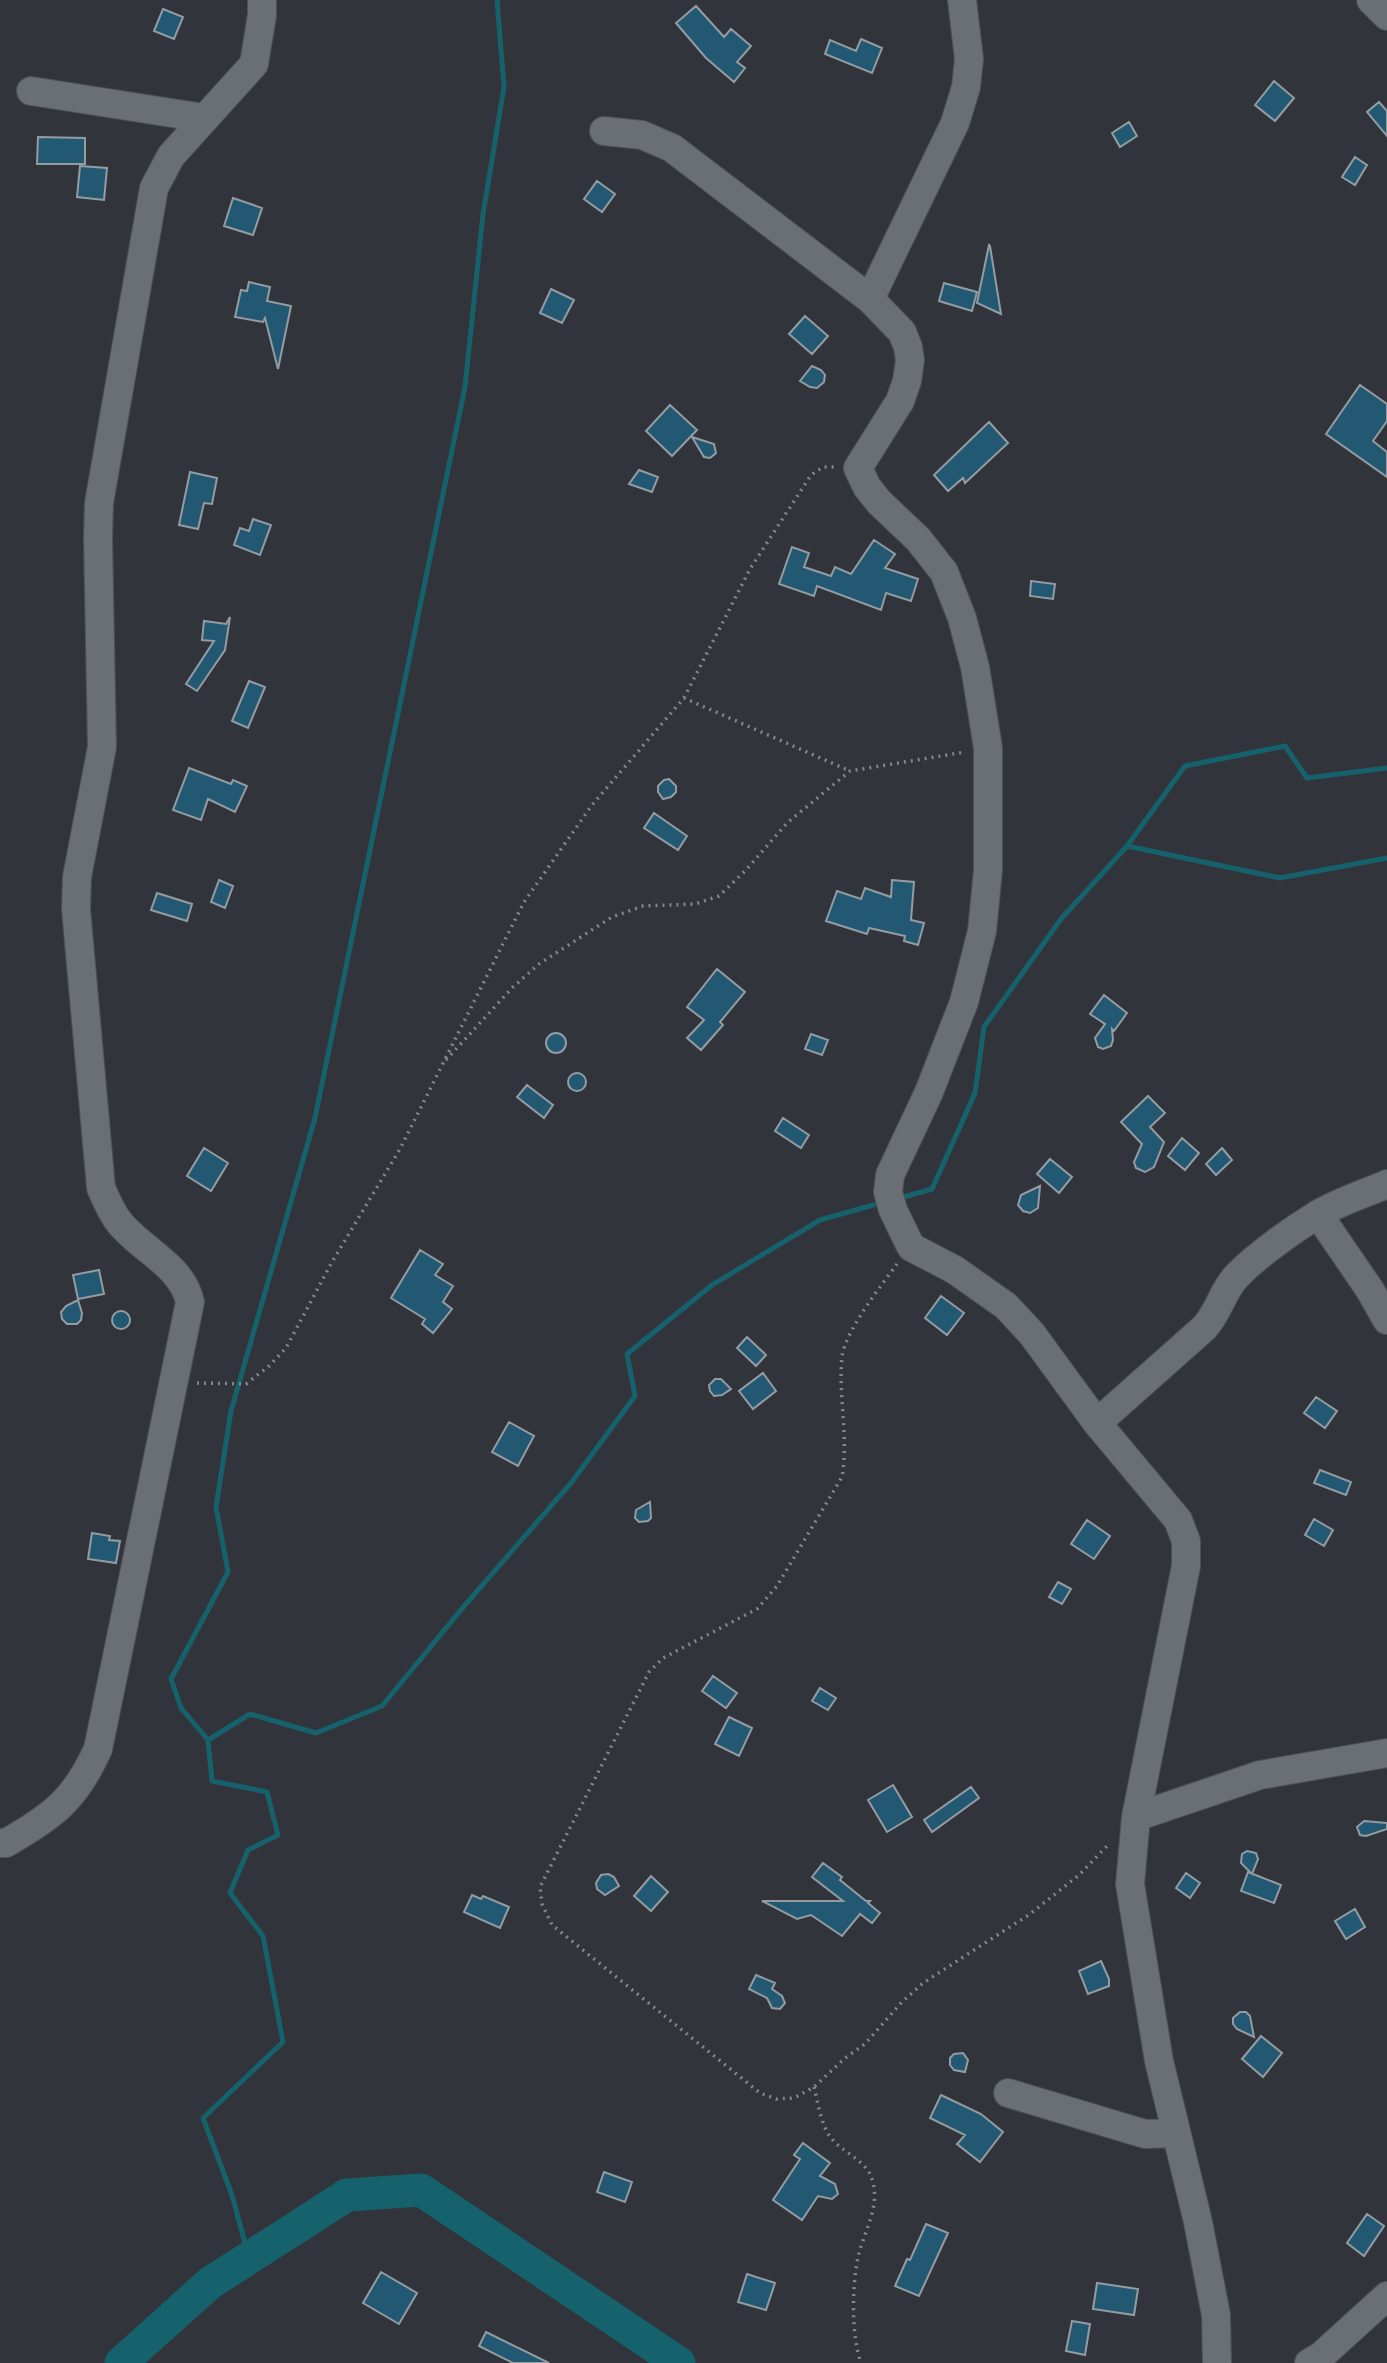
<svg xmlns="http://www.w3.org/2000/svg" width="1387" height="2363" viewBox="0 0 1387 2363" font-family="'Exo 2',sans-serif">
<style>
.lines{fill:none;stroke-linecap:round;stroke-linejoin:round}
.stream{stroke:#16626c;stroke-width:5}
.river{stroke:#16626c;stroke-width:33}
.building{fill:#235873;stroke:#949ca1;stroke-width:2}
.minor-casing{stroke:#4e5156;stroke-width:30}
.path{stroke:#84878c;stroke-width:3.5;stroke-dasharray:2 5;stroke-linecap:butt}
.minor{stroke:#6a6e75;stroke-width:28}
</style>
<rect width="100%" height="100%" fill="#31353b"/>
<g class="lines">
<path class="stream" d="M 1127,846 L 1280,878 L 1387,858
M 900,1198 L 932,1189 L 975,1093 L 984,1027 L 1061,919 L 1127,846 L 1185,766 L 1285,746 L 1307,778 L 1387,768
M 208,1740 L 181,1708 L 171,1679 L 228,1572 L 216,1507 L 231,1411 L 315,1118 L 465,387 L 483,214 L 504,87 L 497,0
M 249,2258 L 232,2195 L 203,2118 L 283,2042 L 263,1936 L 230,1893 L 248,1850 L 278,1835 L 267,1792 L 212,1781 L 208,1740 L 250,1714 L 316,1733 L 382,1706 L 465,1605 L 571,1483 L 635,1396 L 627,1354 L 712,1285 L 820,1220 L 884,1202"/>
<path class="river" d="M 121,2363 L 210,2283 L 347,2195 L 421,2190 L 679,2363"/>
</g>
<path class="building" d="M 696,6 L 724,37 L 731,29 L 751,46 L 737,62 L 745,68 L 734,82 L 706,58 L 676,23 Z
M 163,9 L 183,17 L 174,39 L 154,31 Z
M 861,39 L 882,48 L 872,73 L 825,54 L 830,40 L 856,51 Z
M 1274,81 L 1294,98 L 1275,121 L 1255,105 Z
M 1379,102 L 1387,111 L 1387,136 L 1367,112 Z
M 1129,122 L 1137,136 L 1120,147 L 1112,133 Z
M 38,137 L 85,138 L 85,164 L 37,164 Z
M 1355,157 L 1367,165 L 1355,185 L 1342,177 Z
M 80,166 L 107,168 L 104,200 L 77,197 Z
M 597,181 L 615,194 L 602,212 L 584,199 Z
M 233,198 L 262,208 L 253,235 L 224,226 Z
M 989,245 L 990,246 L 1001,314 L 977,303 Z
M 249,282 L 270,287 L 267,301 L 291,306 L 278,369 L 265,318 L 263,322 L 235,317 L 241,290 L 247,291 Z
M 944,283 L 977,292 L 972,311 L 939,301 Z
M 551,289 L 574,300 L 562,323 L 540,313 Z
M 805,316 L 828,336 L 812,354 L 789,334 Z
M 812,366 L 821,370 L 825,375 L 824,382 L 817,388 L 810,387 L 800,381 Z
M 1360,385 L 1387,404 L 1387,421 L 1373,441 L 1387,452 L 1387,477 L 1326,434 Z
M 670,405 L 697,430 L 672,456 L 646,431 Z
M 989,422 L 1008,443 L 965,483 L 963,478 L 948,491 L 934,475 Z
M 692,437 L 714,444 L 716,453 L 710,458 L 704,457 Z
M 639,470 L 658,477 L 652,492 L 629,484 Z
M 190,472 L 217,478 L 212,504 L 204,503 L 198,529 L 179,525 Z
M 253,519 L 271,525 L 260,555 L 234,545 L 240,528 L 249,531 Z
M 874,540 L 895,554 L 885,568 L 918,579 L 911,601 L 886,593 L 881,610 L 817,586 L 814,596 L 779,584 L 792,547 L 809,553 L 804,567 L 831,576 L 835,567 L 851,574 Z
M 1031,581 L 1055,584 L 1053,599 L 1030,596 Z
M 230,617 L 225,650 L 197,691 L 186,684 L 214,641 L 202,640 L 204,621 L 226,624 Z
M 249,681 L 265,687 L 248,728 L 232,721 Z
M 189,768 L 231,784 L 233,780 L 247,786 L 235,812 L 208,799 L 201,820 L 173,810 Z
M 669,779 L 676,786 L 676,792 L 671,797 L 663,799 L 658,792 L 658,786 L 664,780 Z
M 654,813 L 687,836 L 678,850 L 644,828 Z
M 219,880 L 233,886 L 225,908 L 211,902 Z
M 892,880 L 914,882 L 911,920 L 924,923 L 918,945 L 904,941 L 905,936 L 869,928 L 867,934 L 826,921 L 837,891 L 861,899 L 865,888 L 891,897 Z
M 157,893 L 192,904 L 187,921 L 151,910 Z
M 717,969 L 745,992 L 720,1022 L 723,1025 L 701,1050 L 687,1038 L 704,1020 L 687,1007 Z
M 1104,995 L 1127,1013 L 1114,1031 L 1112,1029 L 1113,1040 L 1111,1046 L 1103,1049 L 1098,1047 L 1095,1038 L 1105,1024 L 1090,1014 Z
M546 1043a10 10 0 1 1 20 0a10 10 0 1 1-20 0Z
M 811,1034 L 828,1040 L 822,1055 L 805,1049 Z
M568 1082a9 9 0 1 1 18 0a9 9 0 1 1-18 0Z
M 527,1085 L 553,1105 L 544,1118 L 517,1097 Z
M 1148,1096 L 1165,1113 L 1150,1127 L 1164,1142 L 1154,1167 L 1145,1172 L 1136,1168 L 1134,1162 L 1142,1144 L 1121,1122 Z
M 783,1118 L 809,1135 L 801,1148 L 775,1131 Z
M 1182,1138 L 1199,1153 L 1185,1170 L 1168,1156 Z
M 204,1148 L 228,1163 L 211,1191 L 187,1176 Z
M 1222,1148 L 1232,1160 L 1216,1175 L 1206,1164 Z
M 1050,1159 L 1072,1177 L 1059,1193 L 1037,1174 Z
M 1040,1186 L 1038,1208 L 1030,1213 L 1023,1211 L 1018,1205 L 1021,1195 Z
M 420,1250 L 443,1264 L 435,1275 L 453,1286 L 443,1302 L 452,1309 L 433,1333 L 422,1324 L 425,1319 L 391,1298 Z
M 99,1270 L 104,1294 L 78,1299 L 73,1275 Z
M 941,1296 L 964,1313 L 947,1335 L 925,1318 Z
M 78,1300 L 82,1313 L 81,1320 L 77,1324 L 67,1324 L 62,1319 L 61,1312 L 66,1306 Z
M112 1320a9 9 0 1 1 18 0a9 9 0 1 1-18 0Z
M 747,1337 L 766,1355 L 756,1366 L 737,1348 Z
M 763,1373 L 776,1391 L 753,1409 L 739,1391 Z
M 715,1379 L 721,1379 L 731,1389 L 722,1395 L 714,1396 L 710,1391 L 709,1385 Z
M 1316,1397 L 1337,1411 L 1325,1428 L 1304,1413 Z
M 509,1422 L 534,1436 L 518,1466 L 492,1452 Z
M 1320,1470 L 1351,1482 L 1346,1495 L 1314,1483 Z
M 650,1502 L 651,1518 L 648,1521 L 639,1522 L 635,1518 L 636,1510 Z
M 1314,1519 L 1333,1530 L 1324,1546 L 1305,1535 Z
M 1087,1520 L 1110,1536 L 1094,1559 L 1071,1544 Z
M 92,1533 L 110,1536 L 109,1540 L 120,1541 L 116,1563 L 88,1559 Z
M 1058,1582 L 1071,1589 L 1062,1604 L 1049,1597 Z
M 713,1676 L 737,1693 L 726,1708 L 702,1691 Z
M 820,1688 L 836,1698 L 828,1710 L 812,1701 Z
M 729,1717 L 752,1728 L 739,1756 L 715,1744 Z
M 893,1785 L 912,1817 L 887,1832 L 868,1800 Z
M 971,1787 L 979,1798 L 932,1832 L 924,1820 Z
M 1364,1821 L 1387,1823 L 1387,1829 L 1366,1836 L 1360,1835 L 1357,1827 Z
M 1247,1851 L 1256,1853 L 1258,1859 L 1252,1874 L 1241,1863 L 1242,1854 Z
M 823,1863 L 842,1877 L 840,1880 L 866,1901 L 870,1901 L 868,1903 L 880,1913 L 872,1923 L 860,1914 L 842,1936 L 811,1915 L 797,1919 L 762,1901 L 843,1901 L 812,1877 Z
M 1248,1872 L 1281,1885 L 1274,1903 L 1241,1891 Z
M 1186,1873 L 1200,1883 L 1190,1898 L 1176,1888 Z
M 608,1874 L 614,1877 L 619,1886 L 605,1895 L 597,1889 L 596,1883 L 601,1875 Z
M 651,1876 L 668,1892 L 651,1911 L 634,1896 Z
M 472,1895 L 481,1899 L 483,1896 L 509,1907 L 500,1928 L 464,1912 Z
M 1355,1909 L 1365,1927 L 1346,1939 L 1335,1921 Z
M 1101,1961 L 1109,1979 L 1109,1986 L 1088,1994 L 1079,1971 Z
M 756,1975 L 775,1983 L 772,1989 L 782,1996 L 785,2003 L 780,2009 L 772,2008 L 767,1998 L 749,1989 Z
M 1240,2012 L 1246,2012 L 1250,2016 L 1254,2037 L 1237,2029 L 1233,2024 L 1233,2018 Z
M 1261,2036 L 1282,2053 L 1263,2077 L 1242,2059 Z
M 963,2053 L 968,2060 L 965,2072 L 954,2070 L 950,2065 L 950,2058 L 954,2054 Z
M 941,2095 L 981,2114 L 1003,2132 L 980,2162 L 957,2144 L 965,2135 L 930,2118 Z
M 803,2143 L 830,2163 L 820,2176 L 835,2184 L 838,2194 L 832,2199 L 818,2196 L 802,2220 L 773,2200 L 800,2159 L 794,2155 Z
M 604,2172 L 632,2182 L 625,2202 L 597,2192 Z
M 1367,2214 L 1384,2226 L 1364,2256 L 1347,2243 Z
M 926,2224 L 948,2233 L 919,2296 L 895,2286 L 907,2259 L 910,2260 Z
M 381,2272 L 417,2293 L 399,2324 L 363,2303 Z
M 747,2274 L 775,2283 L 766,2310 L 738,2302 Z
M 1097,2283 L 1138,2289 L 1134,2315 L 1093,2309 Z
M 1072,2321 L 1090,2324 L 1085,2355 L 1066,2351 Z
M 486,2332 L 549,2363 L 513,2363 L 479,2346 Z"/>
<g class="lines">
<g class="minor-casing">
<path id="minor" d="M 1371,0 L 1387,16
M 31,91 L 204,118
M 604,131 L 642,135 L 672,148 L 870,299 L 902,332 L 908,347 L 910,360 L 907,381 L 900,401 L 858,468 L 867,487 L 879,502 L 918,539 L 944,572 L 962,618 L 975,667 L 988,748 L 988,870 L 982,931 L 964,1002 L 929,1092 L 890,1175 L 888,1192 L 893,1210 L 911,1247 L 955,1270 L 1006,1306 L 1032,1334 L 1097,1423 L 1178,1520 L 1186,1541 L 1186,1566 L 1136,1817 L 1130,1884 L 1159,2061 L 1198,2222 L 1216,2315 L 1217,2363
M 870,299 L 955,123 L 966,87 L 969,59 L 962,0
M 1318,1214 L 1370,1290 L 1387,1320
M 1097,1423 L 1204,1328 C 1218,1313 1222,1293 1235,1278 C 1254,1257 1294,1229 1317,1215 C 1338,1202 1364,1194 1387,1184
M 1136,1817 L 1260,1775 L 1387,1753
M 0,1843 L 6,1843 C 53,1816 75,1800 98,1749 L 190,1302 C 182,1265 141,1250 119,1222 C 111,1212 106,1199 101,1188 L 76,909 L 77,877 L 102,747 L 98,538 L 99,503 L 154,188 L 171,156 L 254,64 L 262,15 L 262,0
M 1008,2093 L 1145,2134 L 1176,2133
M 1309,2363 L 1321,2356 L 1387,2296"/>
</g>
<path class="path" d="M 684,698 L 750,569 L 811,475 L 823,467 L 836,467
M 446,1060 L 513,987 L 539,964 L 612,917 L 643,906 L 695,904 L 719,896 L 746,870 L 787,823 L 850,771 L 965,752
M 897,1264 C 881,1286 845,1331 842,1357 C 838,1397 849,1437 842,1477 L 777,1586 L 757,1609 L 663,1658 L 649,1672 L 540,1887 L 542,1904 L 552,1925 L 760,2093 L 776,2099 L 794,2098 L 814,2087 L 845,2058 L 865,2044 L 900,2004 L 923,1983 L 1030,1914 L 1079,1875 L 1110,1843
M 197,1383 L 246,1384 L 269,1366 L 286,1348 L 332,1262 L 400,1149 L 524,902 L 592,805 L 684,698 L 850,771
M 814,2087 C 818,2103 821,2125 831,2138 C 842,2152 867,2161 872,2179 C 881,2206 864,2231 858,2257 C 852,2287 851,2334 861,2363"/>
<use href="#minor" class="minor"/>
</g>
</svg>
